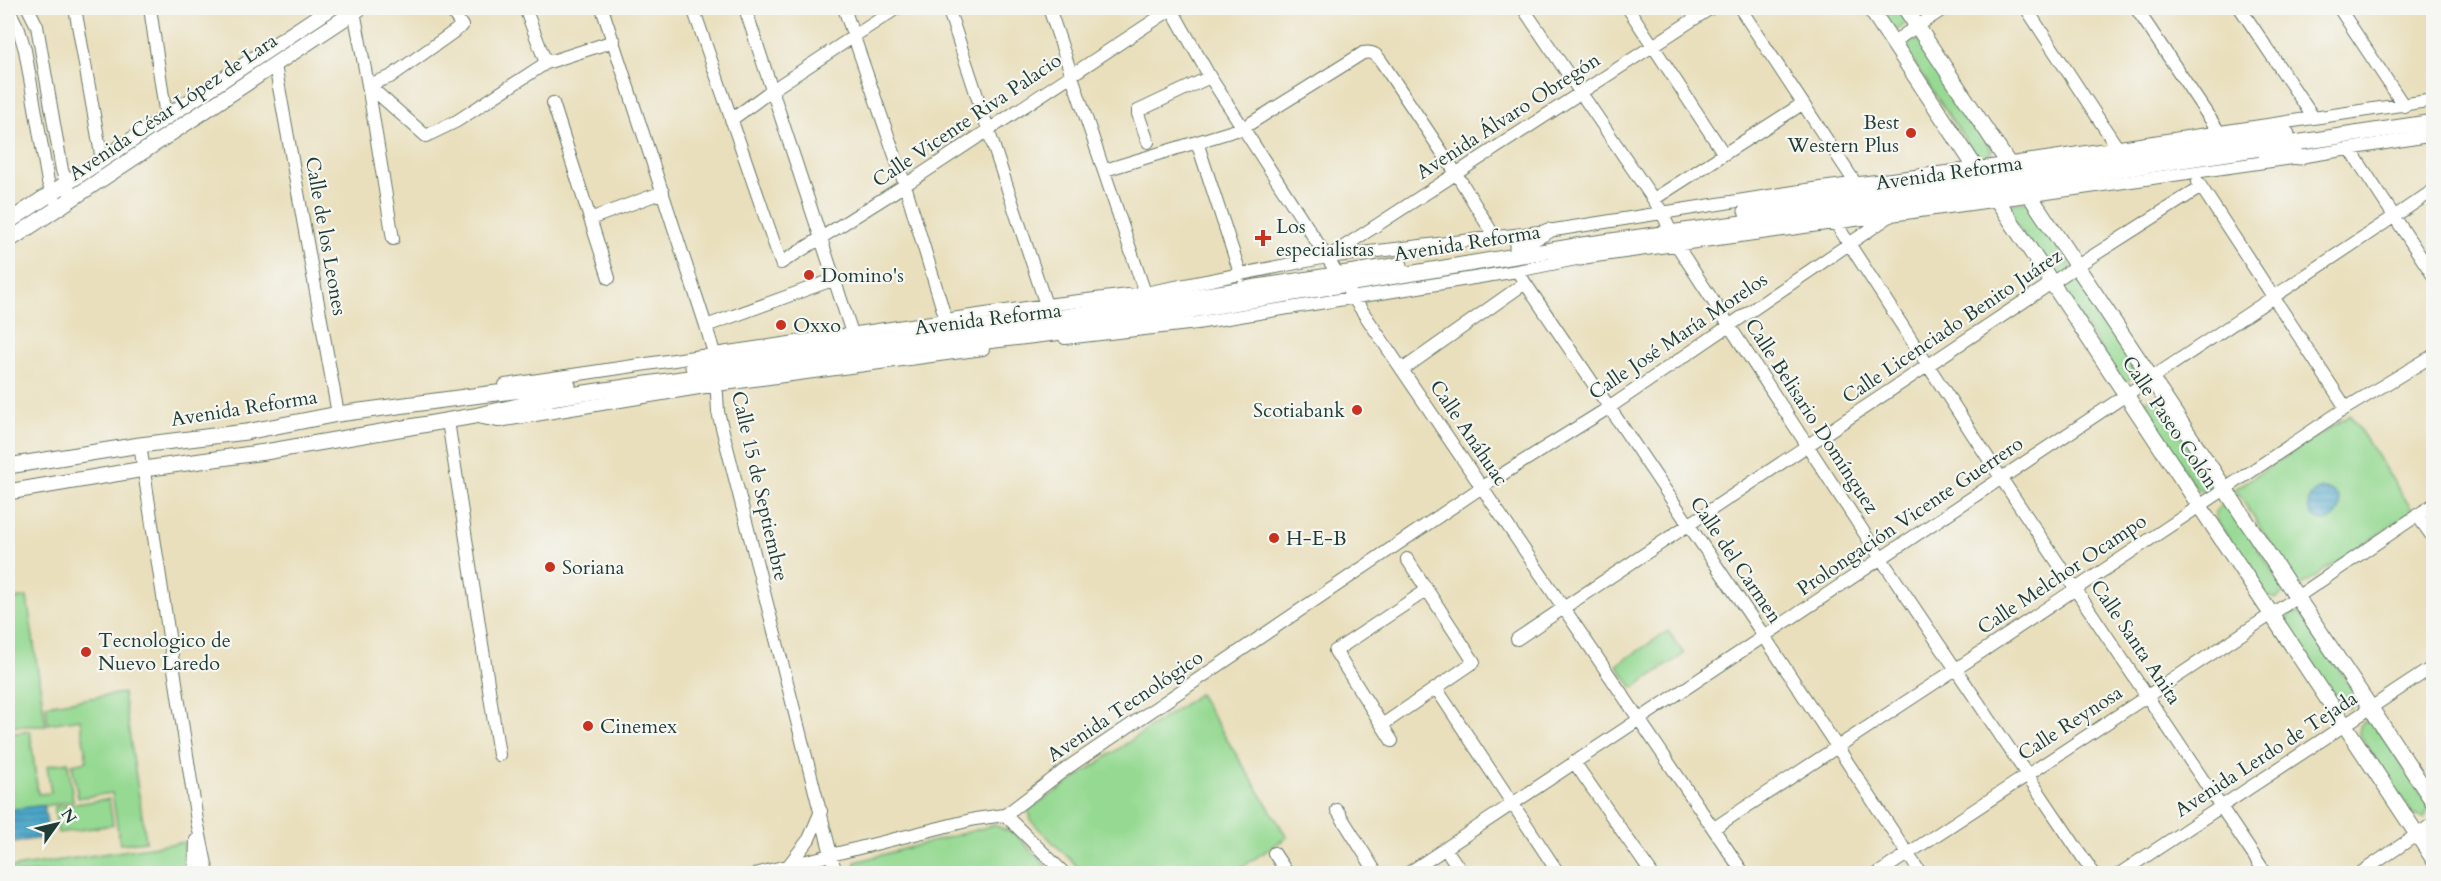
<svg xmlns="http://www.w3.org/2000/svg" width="2441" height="881" viewBox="0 0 2441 881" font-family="Cardo,serif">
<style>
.green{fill:#95d992;stroke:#5a8b63;stroke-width:1.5}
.water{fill:url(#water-rules);stroke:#35727e;stroke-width:1.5}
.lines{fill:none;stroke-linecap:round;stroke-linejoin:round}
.minor-casing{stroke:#667664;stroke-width:14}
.major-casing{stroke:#667664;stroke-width:17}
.minor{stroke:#fff;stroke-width:12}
.major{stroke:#fff;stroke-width:15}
.poi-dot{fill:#c8321e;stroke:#f6f6f2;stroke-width:2}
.labels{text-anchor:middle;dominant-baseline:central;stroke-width:4.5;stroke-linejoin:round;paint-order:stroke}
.street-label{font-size:20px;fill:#1f3d34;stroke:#f6f6f2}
.poi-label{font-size:20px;fill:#1f3d34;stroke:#f6f6f2;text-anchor:start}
</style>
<defs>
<pattern id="water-rules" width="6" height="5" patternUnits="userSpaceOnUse" patternTransform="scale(1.5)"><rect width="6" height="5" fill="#4ba6c9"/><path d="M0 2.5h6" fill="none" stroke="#3e88a4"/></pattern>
</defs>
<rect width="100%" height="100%" fill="#f6f6f2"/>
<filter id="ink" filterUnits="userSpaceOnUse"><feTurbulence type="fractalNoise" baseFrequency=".0167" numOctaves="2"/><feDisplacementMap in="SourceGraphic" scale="12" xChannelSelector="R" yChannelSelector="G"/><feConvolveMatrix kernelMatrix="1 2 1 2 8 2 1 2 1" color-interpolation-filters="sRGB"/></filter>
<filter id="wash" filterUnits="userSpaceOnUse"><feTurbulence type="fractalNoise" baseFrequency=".008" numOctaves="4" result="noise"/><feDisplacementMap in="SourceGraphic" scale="24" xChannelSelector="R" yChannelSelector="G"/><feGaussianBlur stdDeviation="1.35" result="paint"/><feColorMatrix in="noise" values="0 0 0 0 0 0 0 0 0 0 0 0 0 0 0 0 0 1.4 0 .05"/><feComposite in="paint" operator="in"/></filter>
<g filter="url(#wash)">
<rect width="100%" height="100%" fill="#e9dfbc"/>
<path class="green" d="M 1876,8 L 1899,8 L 1908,22 L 1893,33 Z
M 1914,40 L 1921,41 L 1992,151 L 1984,159 L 1975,155 L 1907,52 L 1910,42 Z
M 2028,201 L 2139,372 L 2124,383 L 2004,206 Z
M 2150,397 L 2156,397 L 2216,488 L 2208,493 L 2197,489 L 2144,409 L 2144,402 Z
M 2350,415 L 2413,511 L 2299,587 L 2235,489 Z
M 2221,505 L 2228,505 L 2283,586 L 2283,593 L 2276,599 L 2267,596 L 2215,518 L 2215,512 Z
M 27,597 L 46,726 L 9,726 L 8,600 Z
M 2291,613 L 2301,614 L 2359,698 L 2351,707 L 2345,708 L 2340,705 L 2286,624 L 2287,618 Z
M 1668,631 L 1684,654 L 1633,688 L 1617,665 Z
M 123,693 L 146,841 L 120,844 L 112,793 L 78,798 L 72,764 L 87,761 L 80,719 L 48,724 L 46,705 Z
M 1199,694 L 1287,837 L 1233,873 L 1084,873 L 1030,820 L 1029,810 Z
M 2364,721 L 2374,723 L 2429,807 L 2424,818 L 2413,815 L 2359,734 L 2360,726 Z
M 30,731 L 38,794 L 51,793 L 47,766 L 68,762 L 73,801 L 8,812 L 8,734 Z
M 109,799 L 113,825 L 58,833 L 54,807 Z
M 994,825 L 1015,834 L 1053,873 L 857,873 L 855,862 Z
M 184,842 L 184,873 L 8,873 L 8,868 Z"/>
<path class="water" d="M2308 505a16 16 0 1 1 32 0a16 16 0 1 1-32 0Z
M 44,805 L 49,837 L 8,843 L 8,810 Z"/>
</g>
<g filter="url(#ink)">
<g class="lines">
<g class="minor-casing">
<path id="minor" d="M 8,8 L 19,30 L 25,50 L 48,182 L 55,200
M 28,8 L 37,26 L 62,170 L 72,200
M 75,8 L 102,160
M 150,8 L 166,117
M 525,8 L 546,63
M 602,8 L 706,326 L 716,360
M 693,8 L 781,263 L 905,185 L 1173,8
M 745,8 L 852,333
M 844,8 L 905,185 L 946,320
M 948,8 L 1048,311
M 1049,8 L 1145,293
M 1171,8 L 1210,77 L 1352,296 L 1744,874
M 1523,8 L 1662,212 L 1676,244 L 1880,557 L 2094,874
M 1628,8 L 1724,154
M 1740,8 L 1856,184
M 2026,8 L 2117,147
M 2136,8 L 2219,132
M 2240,8 L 2313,117
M 2339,8 L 2404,106
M 354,11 L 368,85 L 393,239
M 1893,42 L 1945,8
M 275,65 L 338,414
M 368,85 L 426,136 L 457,121 L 546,63 L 614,41
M 368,85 L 390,77 L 462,26 L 450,8
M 553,103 L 609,278
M 731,120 L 772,90 L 897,8
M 1148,142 L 1138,114 L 1138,111 L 1210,77
M 1197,142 L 1241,276
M 2350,149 L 2434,277
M 1105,170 L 1243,128 L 1363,53 C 1374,51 1377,55 1383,64 L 1456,173 L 1494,236
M 2198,182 L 2346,408
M 1654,199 L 1802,104
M 590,219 L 663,192
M 1835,222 L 2001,478 L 2266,874
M 1331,255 L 1711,8
M 1517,271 L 1764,636 L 1921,874
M 706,326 L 835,279
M 1065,338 L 1197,323 L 1517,271 L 1581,258 L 1999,200 L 2300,157 L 2434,135
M 1402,370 L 1525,283
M 716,378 L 718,412 L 836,874
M 505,385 L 1046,305 L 1145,293 L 1327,257 L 1548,231 L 1813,189 L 1978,168 L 2434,100
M 478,417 L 499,421 L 717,385 L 983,349
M 448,421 L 499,755
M 140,445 L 197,821 L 208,874
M 2417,515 L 2434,539
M 1517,639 L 2077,266 L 2201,187
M 1436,688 L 1559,874
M 1382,725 L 1474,662 L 1407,559
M 1392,741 L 1335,651 L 1427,590
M 1574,762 L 1652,874
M 1337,810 L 1377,874
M 1005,815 L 1065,874
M 1714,828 L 1956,669 L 2346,408 L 2434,355
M 1445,848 L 1463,874
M 1274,853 L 1288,874
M 788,866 L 809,839 L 821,811
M 195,874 L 196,840
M 755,874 L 975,819 L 1005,815 L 1070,766 L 1482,487 L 1610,407 L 1890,216
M 1407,874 L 2434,190
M 1877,874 L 2272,614 L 2434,504
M 2119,874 L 2434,666
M 2359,874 L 2434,823"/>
</g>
<g class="major-casing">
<path id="major" d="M 1870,8 L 2434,860
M 1905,8 L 2434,803
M 2265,152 L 2300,157
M 1746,211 L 2287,134
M 8,222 L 331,8
M 8,241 L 360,8
M 1517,247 L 1548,231
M 1556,256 L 1581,258
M 693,367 L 1050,319 L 1400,265
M 8,466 L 140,445 L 246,432 L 338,414 L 488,394 L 568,385
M 8,492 L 144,469 L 265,452 L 474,416 L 557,397 L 716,374 L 1054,333 L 1582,245 L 1991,189 L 2434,122"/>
</g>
<use href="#minor" class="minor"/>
<use href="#major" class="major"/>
</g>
</g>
<g class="poi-dot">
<circle cx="1911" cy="133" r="6"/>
<path d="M1260 229h6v6h6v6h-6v6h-6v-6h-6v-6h6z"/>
<circle cx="809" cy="275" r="6"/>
<circle cx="781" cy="325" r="6"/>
<circle cx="1357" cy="410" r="6"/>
<circle cx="1274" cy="538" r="6"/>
<circle cx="550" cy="567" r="6"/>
<circle cx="86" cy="652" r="6"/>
<circle cx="588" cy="726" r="6"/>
</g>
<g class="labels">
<g class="street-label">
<text transform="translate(173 107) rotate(-34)">Avenida César López de Lara</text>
<text transform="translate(1508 116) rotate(-33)">Avenida Álvaro Obregón</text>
<text transform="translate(967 120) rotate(-34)">Calle Vicente Riva Palacio</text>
<text transform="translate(1949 173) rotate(-8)">Avenida Reforma</text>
<text transform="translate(326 236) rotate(80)">Calle de los Leones</text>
<text transform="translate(1467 243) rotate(-9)">Avenida Reforma</text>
<text transform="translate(988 319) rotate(-7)">Avenida Reforma</text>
<text transform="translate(1952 326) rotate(-34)">Calle Licenciado Benito Juárez</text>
<text transform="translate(1678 336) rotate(-34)">Calle José María Morelos</text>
<text transform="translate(244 408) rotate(-9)">Avenida Reforma</text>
<text transform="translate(1812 416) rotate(57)">Calle Belisario Domínguez</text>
<text transform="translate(2170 422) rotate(56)">Calle Paseo Colón</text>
<text transform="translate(1469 433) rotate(56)">Calle Anáhuac</text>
<text transform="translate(760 486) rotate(77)">Calle 15 de Septiembre</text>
<text transform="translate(1910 516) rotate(-34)">Prolongación Vicente Guerrero</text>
<text transform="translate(1736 560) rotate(56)">Calle del Carmen</text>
<text transform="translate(2062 574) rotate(-34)">Calle Melchor Ocampo</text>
<text transform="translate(2136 642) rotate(56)">Calle Santa Anita</text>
<text transform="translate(1125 706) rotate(-34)">Avenida Tecnológico</text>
<text transform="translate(2070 723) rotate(-33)">Calle Reynosa</text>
<text transform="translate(2266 754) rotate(-33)">Avenida Lerdo de Tejada</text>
</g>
<g class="poi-label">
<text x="1899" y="122" text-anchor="end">Best<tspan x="1899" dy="23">Western Plus</tspan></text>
<text x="1276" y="226">Los<tspan x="1276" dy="23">especialistas</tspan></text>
<text x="821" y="275">Domino's</text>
<text x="793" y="325">Oxxo</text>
<text x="1345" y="410" text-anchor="end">Scotiabank</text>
<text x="1286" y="538">H-E-B</text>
<text x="562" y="567">Soriana</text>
<text x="98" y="640">Tecnologico de<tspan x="98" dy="23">Nuevo Laredo</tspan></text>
<text x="600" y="726">Cinemex</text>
</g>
</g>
<rect width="2441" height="881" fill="none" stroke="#f6f6f2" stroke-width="30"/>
<g transform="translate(57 824) rotate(56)" stroke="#f6f6f2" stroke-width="4.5" paint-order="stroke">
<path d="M0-4.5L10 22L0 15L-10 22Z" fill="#1f3d34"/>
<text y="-9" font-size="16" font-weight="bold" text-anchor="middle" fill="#1f3d34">N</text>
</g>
</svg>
